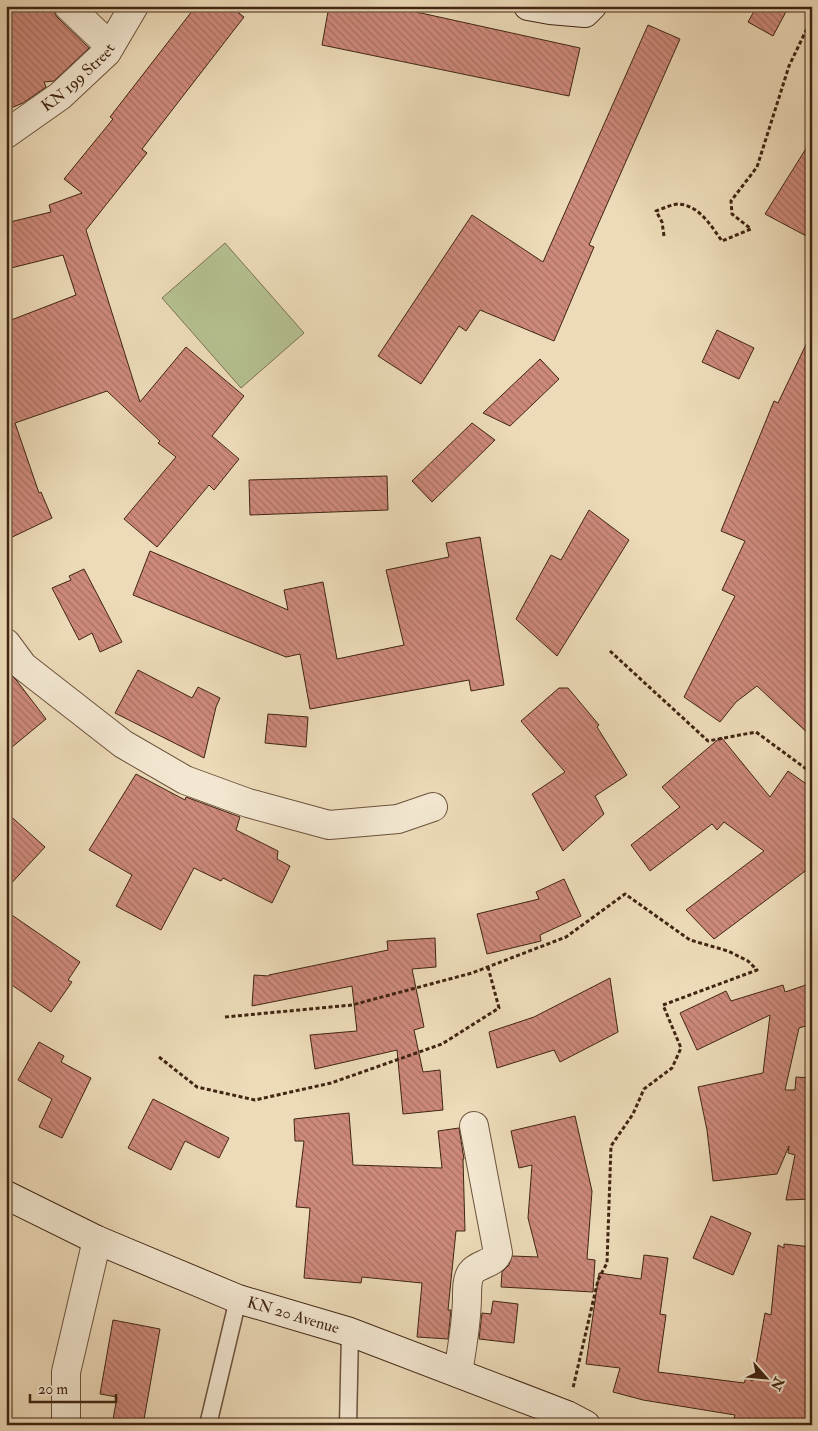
<svg xmlns="http://www.w3.org/2000/svg" width="818" height="1431" viewBox="0 0 818 1431" font-family="'IM FELL Double Pica',serif">
<style>
.grass{fill:#b5c090;stroke:#7b7251}
.building{fill:url(#building-back-hatch);stroke:#412512}
.lines{fill:none;stroke-linecap:round;stroke-linejoin:round}
.lane-casing{stroke:#6c523c;stroke-width:19}
.street-casing{stroke:#6c523c;stroke-width:30}
.secondary-casing{stroke:#412512;stroke-width:30}
.path{stroke:#412512;stroke-width:3;stroke-dasharray:4 2.5;stroke-linecap:butt}
.lane{stroke:#f3e7d1;stroke-width:16}
.street{stroke:#f3e7d1;stroke-width:28}
.secondary{stroke:#f3e7d1;stroke-width:28}
.labels{text-anchor:middle;dominant-baseline:central;stroke-width:5;stroke-linejoin:round;paint-order:stroke}
.street-label{font-size:16px;fill:#412512;stroke:#f3e7d1}
</style>
<defs>
<pattern id="building-back-hatch" width="6" height="6" patternUnits="userSpaceOnUse" patternTransform="scale(1.25)"><rect width="6" height="6" fill="#cd897b"/><path d="M-1 5l2 2M0 0l6 6M5-1l2 2" fill="none" stroke="#a87063"/></pattern>
</defs>
<rect width="100%" height="100%" fill="#ecdab8"/>
<filter id="stains"><feTurbulence type="fractalNoise" baseFrequency=".004" numOctaves="4"/><feColorMatrix values="0 0 0 0 .2 0 0 0 0 .09 0 0 0 0 .02 0 0 0 .5 -.17"/></filter>
<radialGradient id="worn" r=".72"><stop offset=".6" stop-color="#630" stop-opacity="0"/><stop offset="1" stop-color="#630" stop-opacity=".3"/></radialGradient>
<path class="grass" d="M 225,243 L 304,333 L 241,388 L 162,298 Z"/>
<path class="building" d="M 6,6 L 53,6 L 53,11 L 57,17 L 89,48 L 54,81 L 44,82 L 46,87 L 23,103 L 6,110 Z
M 196,6 L 230,6 L 244,17 L 142,149 L 147,153 L 86,230 L 140,402 L 186,347 L 244,396 L 212,436 L 239,459 L 214,490 L 209,485 L 157,547 L 124,519 L 176,457 L 158,443 L 160,441 L 107,391 L 15,423 L 39,493 L 41,492 L 52,518 L 6,540 L 6,322 L 76,295 L 63,255 L 11,268 L 6,247 L 6,223 L 51,212 L 49,205 L 82,193 L 64,179 L 113,119 L 110,117 Z
M 329,6 L 389,6 L 580,48 L 569,96 L 322,45 Z
M 757,6 L 789,6 L 773,36 L 748,22 Z
M 648,25 L 680,39 L 589,245 L 594,247 L 554,341 L 480,310 L 466,331 L 459,326 L 421,384 L 378,356 L 472,215 L 543,262 Z
M 812,139 L 812,239 L 765,214 Z
M 717,330 L 754,348 L 739,379 L 702,362 Z
M 812,332 L 812,737 L 757,686 L 736,702 L 720,722 L 684,697 L 735,596 L 722,590 L 745,541 L 721,531 L 774,401 L 778,403 Z
M 540,359 L 559,379 L 510,426 L 483,413 Z
M 472,423 L 495,440 L 432,502 L 412,481 Z
M 387,476 L 388,510 L 250,515 L 249,480 Z
M 589,510 L 629,540 L 557,656 L 516,619 L 551,555 L 561,560 Z
M 480,537 L 504,685 L 471,691 L 469,680 L 310,709 L 300,654 L 286,657 L 133,595 L 150,551 L 288,610 L 284,590 L 323,582 L 337,659 L 404,645 L 386,570 L 449,557 L 446,543 Z
M 84,569 L 122,642 L 100,652 L 92,633 L 79,640 L 52,588 L 71,580 L 69,576 Z
M 6,670 L 17,681 L 46,719 L 6,752 Z
M 138,670 L 192,698 L 198,687 L 220,698 L 216,707 L 204,758 L 115,713 Z
M 559,688 L 568,688 L 599,725 L 597,727 L 627,775 L 595,796 L 604,814 L 563,851 L 532,794 L 565,772 L 521,721 Z
M 268,714 L 308,717 L 306,747 L 265,743 Z
M 721,737 L 770,797 L 788,771 L 812,788 L 812,866 L 714,939 L 686,910 L 764,851 L 724,822 L 717,830 L 712,824 L 650,871 L 631,845 L 680,807 L 662,787 Z
M 136,774 L 185,800 L 186,797 L 240,817 L 236,830 L 278,851 L 277,859 L 290,866 L 272,903 L 223,878 L 221,881 L 194,868 L 161,930 L 116,906 L 132,875 L 89,850 Z
M 6,812 L 45,847 L 6,889 Z
M 564,879 L 581,916 L 540,935 L 541,941 L 487,954 L 477,914 L 539,899 L 536,892 Z
M 6,911 L 80,962 L 68,980 L 72,982 L 51,1012 L 6,981 Z
M 435,938 L 436,967 L 412,969 L 424,1027 L 414,1030 L 423,1072 L 440,1070 L 443,1110 L 403,1114 L 397,1050 L 315,1069 L 310,1035 L 357,1031 L 352,986 L 252,1006 L 254,975 L 269,976 L 269,975 L 388,950 L 387,941 Z
M 610,978 L 618,1032 L 560,1062 L 554,1050 L 497,1068 L 489,1032 L 534,1017 Z
M 812,983 L 812,1024 L 799,1028 L 785,1090 L 795,1090 L 796,1077 L 812,1078 L 812,1199 L 786,1200 L 795,1155 L 788,1153 L 789,1146 L 777,1174 L 713,1181 L 707,1130 L 698,1087 L 763,1073 L 770,1015 L 697,1050 L 680,1013 L 726,991 L 731,1001 L 783,985 L 785,992 Z
M 39,1042 L 64,1056 L 61,1062 L 91,1078 L 62,1138 L 39,1127 L 52,1099 L 18,1080 Z
M 153,1099 L 229,1138 L 219,1158 L 185,1141 L 171,1170 L 128,1148 Z
M 349,1113 L 353,1165 L 442,1168 L 438,1131 L 459,1128 L 464,1159 L 463,1159 L 465,1231 L 456,1231 L 448,1310 L 451,1310 L 448,1339 L 417,1337 L 422,1283 L 362,1277 L 361,1283 L 304,1278 L 310,1208 L 296,1207 L 304,1141 L 295,1141 L 294,1119 Z
M 575,1116 L 592,1191 L 587,1259 L 595,1260 L 593,1292 L 501,1287 L 502,1272 L 509,1265 L 512,1256 L 538,1257 L 528,1218 L 532,1165 L 519,1168 L 511,1131 Z
M 711,1216 L 751,1233 L 733,1275 L 693,1258 Z
M 784,1244 L 812,1247 L 812,1425 L 732,1425 L 735,1415 L 643,1400 L 613,1392 L 620,1368 L 586,1364 L 599,1273 L 641,1279 L 644,1255 L 668,1258 L 660,1314 L 666,1315 L 658,1372 L 744,1383 L 746,1378 L 753,1381 L 765,1313 L 771,1315 L 778,1245 L 784,1248 Z
M 493,1301 L 518,1304 L 514,1343 L 479,1339 L 482,1313 L 491,1314 Z
M 113,1320 L 160,1329 L 143,1425 L 112,1425 L 117,1397 L 100,1394 Z"/>
<g class="lines">
<g class="lane-casing">
<path id="lane" d="M 208,1425 L 238,1299
M 348,1425 L 350,1332"/>
</g>
<g class="street-casing">
<g id="street">
<path d="M 68,6 L 110,46"/>
<path id="s1" d="M 6,134 L 60,96 L 107,52 L 134,6"/>
<path d="M 6,643 L 23,666 L 123,744 L 185,780 L 248,803 L 329,825 L 398,819 L 433,807"/>
<path d="M 458,1373 C 462,1347 467,1322 467,1296 C 467,1289 467,1279 471,1273 C 478,1263 493,1265 498,1253 L 474,1126"/>
<path d="M 66,1425 L 66,1372 L 97,1240"/>
</g>
</g>
<g class="secondary-casing">
<g id="secondary">
<path d="M 528,6 L 550,10 L 585,13 L 592,6"/>
<path id="s2" d="M 6,1195 L 97,1240 L 238,1299 L 350,1332 L 567,1415 L 586,1425"/>
</g>
</g>
<path class="path" d="M 664,236 L 662,222 L 656,211 C 662,209 672,204 679,204 C 700,206 711,226 722,241 L 751,229 L 732,214 L 731,201 L 757,167 L 789,66 L 812,18
M 610,651 L 708,741 L 756,732 L 805,768 L 812,771
M 225,1017 L 352,1005 L 472,973 L 566,937 L 625,894 L 690,940 L 728,951 L 748,961 L 757,970 L 663,1005 L 681,1048 L 672,1068 L 644,1089 L 633,1114 L 611,1146 L 607,1263 L 598,1280 L 573,1388
M 159,1057 L 197,1087 L 255,1100 L 331,1083 L 442,1044 L 499,1008 L 488,967"/>
<use href="#lane" class="lane"/>
<use href="#street" class="street"/>
<use href="#secondary" class="secondary"/>
</g>
<g class="labels">
<g class="street-label">
<text stroke="none"><textPath href="#s1" startOffset="92">KN 199 Street</textPath></text>
<text stroke="none"><textPath href="#s2" startOffset="312">KN 20 Avenue</textPath></text>
</g>
</g>
<rect width="818" height="1431" fill="none" stroke="#ecdab8" stroke-width="25"/>
<rect x="8" y="8" width="803" height="1416" fill="none" stroke="#412512" stroke-width="2.5"/>
<rect x="12" y="12" width="793" height="1406" fill="none" stroke="#412512"/>
<g transform="translate(766 1378) rotate(117)" stroke="#f3e7d1" stroke-width="4" paint-order="stroke">
<path d="M0-4L9 19L0 12L-9 19Z" fill="#412512"/>
<text y="-8" font-size="14" font-weight="bold" text-anchor="middle" fill="#412512">N</text>
</g>
<path d="M30 1394v8h86v-8" fill="none" stroke="#412512" stroke-width="2.5"/>
<text x="38" y="1394" font-size="15" fill="#412512" stroke="#f3e7d1" stroke-width="4" paint-order="stroke">20 m</text>
<rect width="100%" height="100%" filter="url(#stains)"/>
<rect width="100%" height="100%" fill="url(#worn)"/>
</svg>
